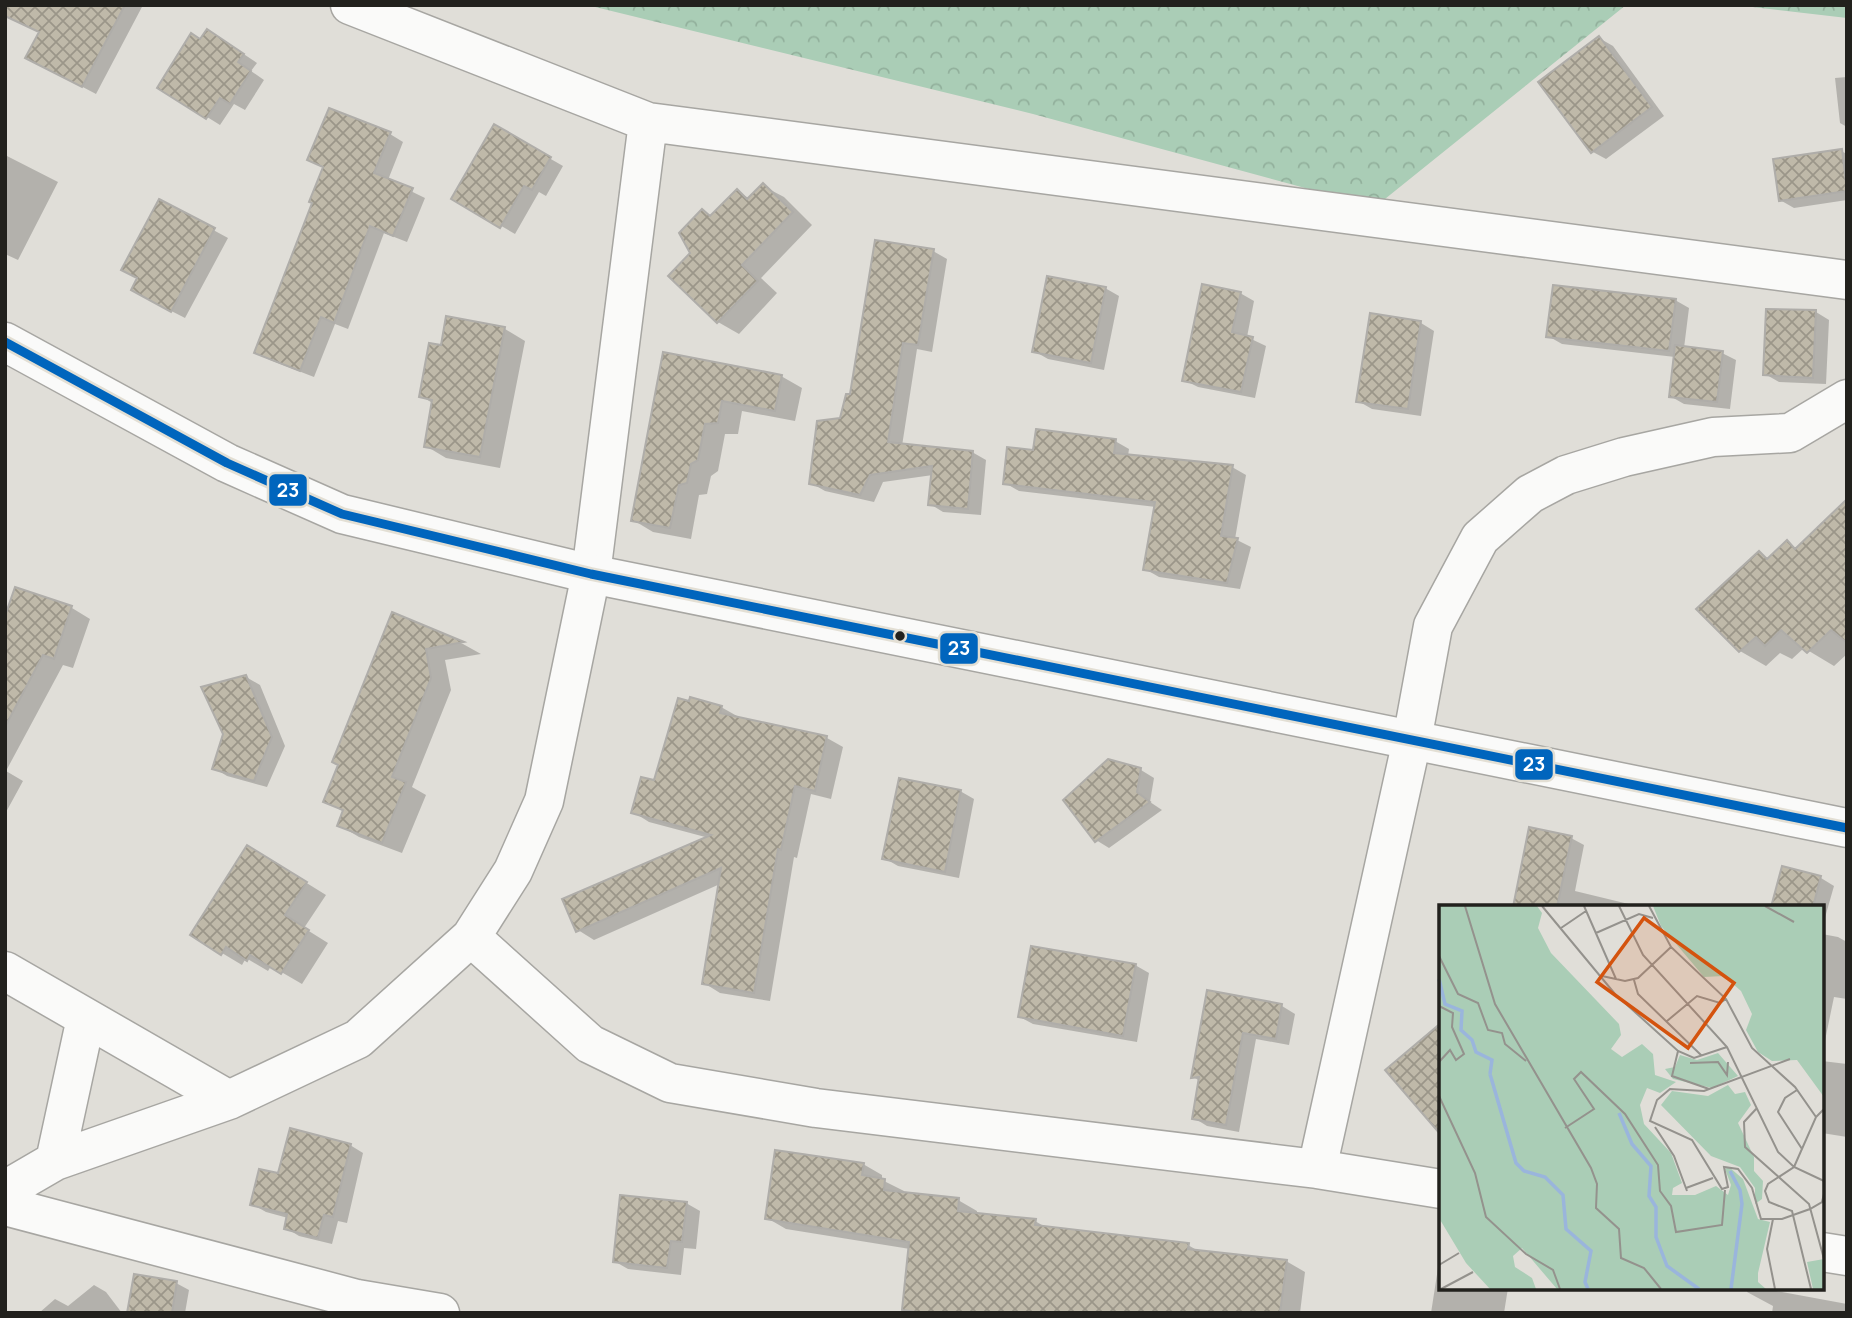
<svg xmlns="http://www.w3.org/2000/svg" width="1852" height="1318" viewBox="0 0 1852 1318" font-family="Manrope,sans-serif">
<style>
.forest{fill:url(#forest-crowns)}
.shadow{fill:#0003}
.building{fill:url(#building-cross-hatch);stroke:#afada9;stroke-width:2}
.lines{fill:none;stroke-linecap:round;stroke-linejoin:round}
.street-casing{stroke:#a7a6a2;stroke-width:41}
.secondary-casing{stroke:#a7a6a2;stroke-width:41}
.street{stroke:#fafaf9;stroke-width:38}
.secondary{stroke:#fafaf9;stroke-width:38}
.bus-1-casing{stroke:#e3dfd4;stroke-width:14}
.bus-1{stroke:#0065bd;stroke-width:9}
.bus-dot{fill:#22211d;stroke:#e3dfd4;stroke-width:2.5}
.inset-river{fill:none;stroke:#9ab5dc;stroke-width:3.5}
.inset-road{fill:none;stroke:#94928d;stroke-width:2}
.view{fill:#d4530e;fill-opacity:0.15;stroke:#d4530e;stroke-width:3.5}
.inset-edge{fill:none;stroke:#22211d;stroke-width:3.5}
.line-badge{stroke:#e3dfd4;stroke-width:2.5}
.badge-label{font-size:19px;text-anchor:middle;font-weight:bold;fill:#fff}
</style>
<defs>
<pattern id="forest-crowns" width="20" height="18" patternUnits="userSpaceOnUse" patternTransform="scale(1.75)"><rect width="20" height="18" fill="#aacdb6"/><path d="M2 6a3 3 0 1 1 6 0M12 15a3 3 0 1 1 6 0" fill="none" stroke="#92b09c"/></pattern>
<pattern id="building-cross-hatch" width="8" height="8" patternUnits="userSpaceOnUse" patternTransform="scale(1.75)"><rect width="8" height="8" fill="#bfb9a9"/><path d="M0 0l8 8M0 8l8-8" fill="none" stroke="#9b9689"/></pattern>
</defs>
<rect width="100%" height="100%" fill="#e0ded8"/>
<path class="forest" d="M 587,5 L 1626,5 L 1375,207 L 1033,114 Z
M 1736,5 L 1847,5 L 1847,18 Z"/>
<path class="shadow" d="M 43,5 L 143,5 L 96,94 L 41,65 Z
M 1599,38 L 1613,46 L 1664,116 L 1606,159 L 1593,152 Z
M 221,39 L 257,63 L 251,71 L 264,80 L 245,110 L 234,104 L 220,125 L 159,87 L 201,41 Z
M 1847,77 L 1847,127 L 1840,123 L 1835,78 Z
M 495,127 L 563,166 L 546,196 L 539,192 L 515,234 L 453,198 Z
M 390,134 L 403,142 L 388,180 L 425,198 L 407,242 L 384,233 L 348,329 L 335,324 L 314,377 L 270,360 L 256,353 L 314,203 L 325,168 L 310,160 Z
M 1841,151 L 1847,154 L 1847,200 L 1794,208 L 1780,200 Z
M 5,155 L 58,182 L 18,260 L 5,254 Z
M 763,186 L 784,197 L 812,225 L 761,278 L 777,293 L 739,334 L 718,322 L 671,276 L 693,253 L 703,211 L 712,216 L 737,191 L 750,199 Z
M 160,201 L 228,238 L 185,318 L 146,298 L 139,278 Z
M 933,251 L 947,259 L 932,352 L 917,349 L 902,446 L 972,452 L 986,460 L 981,515 L 943,512 L 930,504 L 933,475 L 883,482 L 874,502 L 825,491 L 811,483 L 852,396 Z
M 1105,288 L 1119,296 L 1104,370 L 1048,359 L 1034,351 Z
M 1240,293 L 1254,301 L 1247,337 L 1266,346 L 1255,398 L 1198,387 L 1184,380 Z
M 1675,300 L 1689,308 L 1684,348 L 1722,353 L 1736,360 L 1730,409 L 1684,404 L 1670,396 L 1675,357 L 1562,344 L 1548,336 Z
M 1816,312 L 1829,320 L 1826,384 L 1779,382 L 1765,374 Z
M 1371,315 L 1421,323 L 1434,331 L 1421,416 L 1372,409 L 1358,401 Z
M 447,318 L 505,329 L 525,341 L 500,468 L 446,458 L 426,446 L 434,404 L 421,396 L 442,347 Z
M 665,354 L 781,376 L 802,388 L 795,421 L 742,411 L 738,434 L 725,434 L 718,471 L 711,476 L 707,494 L 699,495 L 691,539 L 653,532 L 633,520 Z
M 1115,441 L 1129,449 L 1128,456 L 1232,467 L 1246,475 L 1235,539 L 1251,547 L 1240,589 L 1159,577 L 1145,569 L 1156,507 L 1019,491 L 1005,483 Z
M 1847,516 L 1847,654 L 1834,666 L 1804,648 L 1792,659 L 1780,653 L 1766,666 L 1740,651 L 1760,554 L 1769,559 L 1787,543 L 1797,549 Z
M 16,589 L 72,608 L 90,619 L 73,668 L 63,665 L 6,771 L 23,781 L 5,814 L 5,622 Z
M 393,615 L 463,644 L 481,654 L 445,660 L 451,690 L 412,787 L 426,795 L 402,853 L 359,837 L 339,825 L 344,812 L 325,801 Z
M 246,677 L 260,685 L 285,746 L 267,787 L 227,776 L 214,768 Z
M 721,707 L 737,716 L 737,719 L 827,738 L 843,747 L 831,799 L 811,794 L 797,858 L 794,857 L 770,1001 L 720,993 L 704,983 L 720,884 L 594,940 L 578,930 L 709,838 L 649,822 L 633,812 L 656,782 Z
M 1141,770 L 1154,778 L 1150,802 L 1162,810 L 1109,848 L 1096,840 Z
M 960,791 L 974,799 L 959,878 L 898,866 L 884,858 Z
M 1571,838 L 1584,845 L 1575,891 L 1641,907 L 1515,907 Z
M 268,859 L 326,895 L 304,928 L 328,943 L 302,984 L 271,966 L 268,971 L 246,958 L 242,965 L 222,953 Z
M 1783,868 L 1821,878 L 1834,886 L 1822,928 L 1822,907 L 1780,907 Z
M 1822,934 L 1838,937 L 1847,942 L 1847,999 L 1834,997 L 1822,1055 Z
M 1135,965 L 1149,973 L 1137,1042 L 1033,1024 L 1020,1017 Z
M 1209,992 L 1282,1006 L 1295,1014 L 1289,1045 L 1256,1039 L 1239,1132 L 1207,1126 L 1194,1118 L 1200,1081 L 1193,1077 Z
M 1822,1061 L 1847,1064 L 1847,1137 L 1822,1133 Z
M 350,1145 L 363,1153 L 347,1223 L 338,1221 L 332,1244 L 299,1236 L 286,1228 L 288,1218 L 266,1212 L 252,1204 L 280,1176 Z
M 863,1164 L 882,1175 L 882,1180 L 904,1191 L 903,1194 L 958,1200 L 977,1211 L 977,1215 L 1035,1221 L 1047,1228 L 1188,1245 L 1200,1252 L 1286,1261 L 1305,1272 L 1300,1313 L 909,1313 L 904,1309 L 910,1249 L 786,1229 L 767,1218 Z
M 686,1203 L 700,1211 L 696,1249 L 684,1248 L 681,1275 L 628,1269 L 614,1261 Z
M 1440,1255 L 1441,1288 L 1508,1288 L 1504,1313 L 1431,1313 Z
M 176,1283 L 189,1290 L 185,1313 L 129,1313 Z
M 94,1285 L 106,1292 L 122,1313 L 39,1313 L 55,1299 L 68,1306 Z
M 1748,1288 L 1760,1288 L 1847,1304 L 1847,1313 L 1772,1313 L 1773,1306 L 1747,1292 Z"/>
<path class="building" d="M 5,5 L 125,5 L 82,87 L 25,58 L 39,32 L 5,16 Z
M 207,29 L 244,54 L 238,62 L 251,71 L 230,104 L 220,98 L 206,119 L 157,88 L 191,33 L 200,39 Z
M 1599,36 L 1652,107 L 1591,153 L 1538,82 Z
M 329,108 L 391,132 L 374,173 L 413,188 L 393,236 L 370,226 L 334,323 L 321,317 L 300,371 L 254,353 L 312,203 L 309,202 L 323,167 L 307,160 Z
M 494,124 L 551,157 L 532,190 L 524,186 L 500,228 L 451,199 Z
M 1842,149 L 1847,191 L 1779,201 L 1773,159 Z
M 763,183 L 793,212 L 742,265 L 758,281 L 717,323 L 668,276 L 690,253 L 679,233 L 702,209 L 710,216 L 737,189 L 747,199 Z
M 159,199 L 215,228 L 171,312 L 131,290 L 137,278 L 121,270 Z
M 875,240 L 934,249 L 918,345 L 903,343 L 888,442 L 973,451 L 968,509 L 928,505 L 932,466 L 870,475 L 860,495 L 809,484 L 817,421 L 840,418 L 846,394 L 850,394 Z
M 1047,276 L 1106,287 L 1091,363 L 1032,352 Z
M 1202,284 L 1241,292 L 1232,332 L 1253,337 L 1241,392 L 1182,381 Z
M 1553,285 L 1676,299 L 1669,351 L 1546,337 Z
M 1766,309 L 1816,310 L 1813,378 L 1763,375 Z
M 1370,313 L 1421,321 L 1408,409 L 1356,402 Z
M 446,316 L 505,327 L 480,457 L 424,447 L 432,400 L 419,397 L 429,343 L 441,345 Z
M 1675,345 L 1723,351 L 1717,402 L 1669,397 Z
M 663,352 L 782,375 L 775,411 L 722,401 L 718,423 L 705,424 L 698,460 L 691,464 L 687,483 L 679,485 L 670,528 L 631,521 Z
M 1036,429 L 1116,439 L 1114,453 L 1233,465 L 1221,536 L 1238,538 L 1227,583 L 1143,570 L 1155,502 L 1003,484 L 1007,447 L 1033,450 Z
M 1847,499 L 1847,643 L 1831,630 L 1807,653 L 1781,630 L 1765,646 L 1756,637 L 1739,652 L 1696,609 L 1759,551 L 1767,559 L 1787,540 L 1795,549 Z
M 15,587 L 72,606 L 54,659 L 43,655 L 5,727 L 5,616 Z
M 392,612 L 464,642 L 426,649 L 431,678 L 392,777 L 406,782 L 382,843 L 337,826 L 343,810 L 323,802 L 338,765 L 332,762 Z
M 246,675 L 272,737 L 254,781 L 212,769 L 223,734 L 201,687 Z
M 690,697 L 722,706 L 720,713 L 827,736 L 815,791 L 795,786 L 781,850 L 778,849 L 754,993 L 702,984 L 721,868 L 576,932 L 562,899 L 711,835 L 631,813 L 641,777 L 654,780 L 678,698 L 689,701 Z
M 1108,759 L 1141,768 L 1137,792 L 1150,802 L 1095,842 L 1063,800 Z
M 899,778 L 961,790 L 945,872 L 882,859 Z
M 1529,827 L 1572,836 L 1557,907 L 1513,907 Z
M 247,845 L 307,882 L 285,915 L 309,930 L 281,974 L 250,955 L 247,961 L 226,947 L 221,955 L 190,935 Z
M 1782,866 L 1821,876 L 1813,907 L 1771,907 Z
M 1031,946 L 1136,964 L 1123,1036 L 1018,1017 Z
M 1207,990 L 1282,1004 L 1276,1039 L 1243,1033 L 1226,1125 L 1192,1119 L 1199,1077 L 1191,1078 Z
M 1441,1023 L 1441,1135 L 1385,1070 Z
M 290,1128 L 351,1144 L 333,1217 L 324,1215 L 318,1238 L 284,1229 L 287,1214 L 250,1205 L 259,1169 L 278,1173 Z
M 775,1150 L 864,1163 L 862,1175 L 885,1179 L 884,1190 L 959,1198 L 958,1211 L 1036,1219 L 1035,1225 L 1189,1243 L 1188,1249 L 1287,1260 L 1280,1313 L 925,1313 L 902,1310 L 909,1242 L 765,1219 Z
M 620,1195 L 687,1202 L 682,1242 L 671,1241 L 667,1268 L 613,1262 Z
M 134,1274 L 177,1281 L 172,1313 L 127,1313 Z"/>
<g class="lines">
<g class="street-casing">
<path id="street" d="M 350,5 L 648,122 L 1847,280
M 471,937 L 590,1044 L 670,1083 L 816,1108 L 1317,1169 L 1441,1189
M 5,971 L 229,1100
M 55,1161 L 86,1018
M 1317,1169 L 1412,740 L 1433,626 L 1480,538 L 1530,494 L 1566,475 L 1624,457 L 1713,437 L 1790,433 L 1847,399
M 5,1190 L 55,1161 L 229,1100 L 358,1039 L 471,937 L 513,871 L 544,801 L 591,574 L 648,122
M 5,1206 L 357,1299 L 440,1313
M 1822,1252 L 1847,1256"/>
</g>
<g class="secondary-casing">
<path id="secondary" d="M 5,342 L 227,463 L 342,514 L 591,574 L 1847,828"/>
</g>
<use href="#street" class="street"/>
<use href="#secondary" class="secondary"/>
<g class="bus-1-casing">
<path id="bus-1" d="M 5,342 L 227,463 L 342,514 L 591,574 L 1847,828"/>
</g>
<use href="#bus-1" class="bus-1"/>
</g>
<circle class="bus-dot" cx="900" cy="636" r="6"/>
<g transform="translate(1439 905)">
<rect width="385" height="385" fill="#e0ded8"/>
<path d="M 0,1 L 98,1 L 103,8 L 99,23 L 112,48 L 180,119 L 182,130 L 172,144 L 183,152 L 203,139 L 214,149 L 216,170 L 237,177 L 221,188 L 208,183 L 201,200 L 205,219 L 232,248 L 243,278 L 234,283 L 233,290 L 256,290 L 277,281 L 289,290 L 292,280 L 286,264 L 290,262 L 304,274 L 319,314 L 331,317 L 319,368 L 319,377 L 327,384 L 118,384 L 83,343 L 74,351 L 76,362 L 93,373 L 97,384 L 51,384 L 27,358 L 0,313 ZM 214,1 L 385,1 L 385,192 L 358,155 L 333,156 L 319,147 L 307,125 L 313,109 L 302,86 L 285,71 L 265,72 L 222,21 ZM 279,148 L 299,171 L 273,183 L 234,174 L 226,164 L 236,162 L 241,150 L 258,155 ZM 289,180 L 296,189 L 306,187 L 312,200 L 299,218 L 315,252 L 315,266 L 324,276 L 323,294 L 316,299 L 316,283 L 301,262 L 272,251 L 222,200 L 233,186 L 269,191 ZM 385,354 L 385,384 L 374,384 L 368,357 Z" fill="#aacdb6"/>
<path class="inset-river" d="M 0,74 L 6,99 L 23,106 L 22,125 L 33,135 L 37,147 L 53,155 L 51,169M 51,169 L 77,258 L 85,266 L 106,272 L 124,290 L 127,324 L 152,346 L 146,377 L 149,384M 180,208 L 193,239 L 212,261 L 210,291 L 217,302 L 217,332 L 228,361 L 260,384M 291,266 L 301,285 L 303,299 L 292,384"/>
<path class="inset-road" d="M 26,1 L 56,99 L 152,263 L 158,279 L 157,303 L 180,324 L 182,353 L 205,363 L 222,384M 103,1 L 176,89 L 239,146 L 255,153 L 288,142M 145,1 L 177,74M 180,1 L 204,50 L 288,142 L 339,247 L 355,262 L 385,276M 210,1 L 232,42 L 287,94 L 313,143 L 356,182 L 377,212M 326,1 L 355,17M 122,23 L 147,6M 157,28 L 200,9 L 214,13M 0,51 L 19,89 L 39,98 L 49,125 L 63,128 L 66,139 L 87,156M 163,71 L 186,76 L 199,73 L 232,42M 195,75 L 199,89 L 263,151M 0,101 L 14,108 L 13,122 L 25,149 L 17,155 L 11,145 L 0,157M 228,116 L 258,91 L 281,98 L 287,94M 239,146 L 233,171 L 270,184M 351,154 L 265,186 L 231,184 L 218,195 L 211,216 L 253,235 L 283,284 L 289,282 L 285,262 L 299,264 L 313,283 L 322,314 L 343,314 L 371,304 L 383,297 L 385,289M 251,158 L 279,157 L 288,170 L 289,157M 358,185 L 346,193 L 339,207 L 363,244M 0,191 L 36,268 L 47,312 L 87,349 L 114,365 L 121,384M 318,203 L 305,217 L 306,242 L 370,299 L 385,354M 216,222 L 235,251 L 248,286M 126,223 L 155,204 L 135,174 L 142,167 L 186,209 L 219,260 L 221,286 L 232,301 L 237,327 L 283,320 L 286,285M 247,283 L 274,273M 334,314 L 328,344 L 336,384M 0,360 L 20,348M 2,384 L 34,367M 372,384 L 353,306 L 330,297 L 326,286 L 329,279 L 355,262 L 377,212 L 385,204"/>
<path class="view" d="M 205,13 L 295,78 L 249,143 L 158,77 Z"/>
<rect width="385" height="385" class="inset-edge"/>
</g>
<g class="line-badge">
<rect x="268" y="473" width="40" height="34" rx="7" fill="#0065bd"/>
<rect x="939" y="632" width="40" height="33" rx="7" fill="#0065bd"/>
<rect x="1514" y="748" width="40" height="33" rx="7" fill="#0065bd"/>
</g>
<g class="badge-label">
<text x="288" y="497">23</text>
<text x="959" y="655">23</text>
<text x="1534" y="771">23</text>
</g>
<rect width="1852" height="1318" fill="none" stroke="#22211d" stroke-width="14"/>
</svg>
